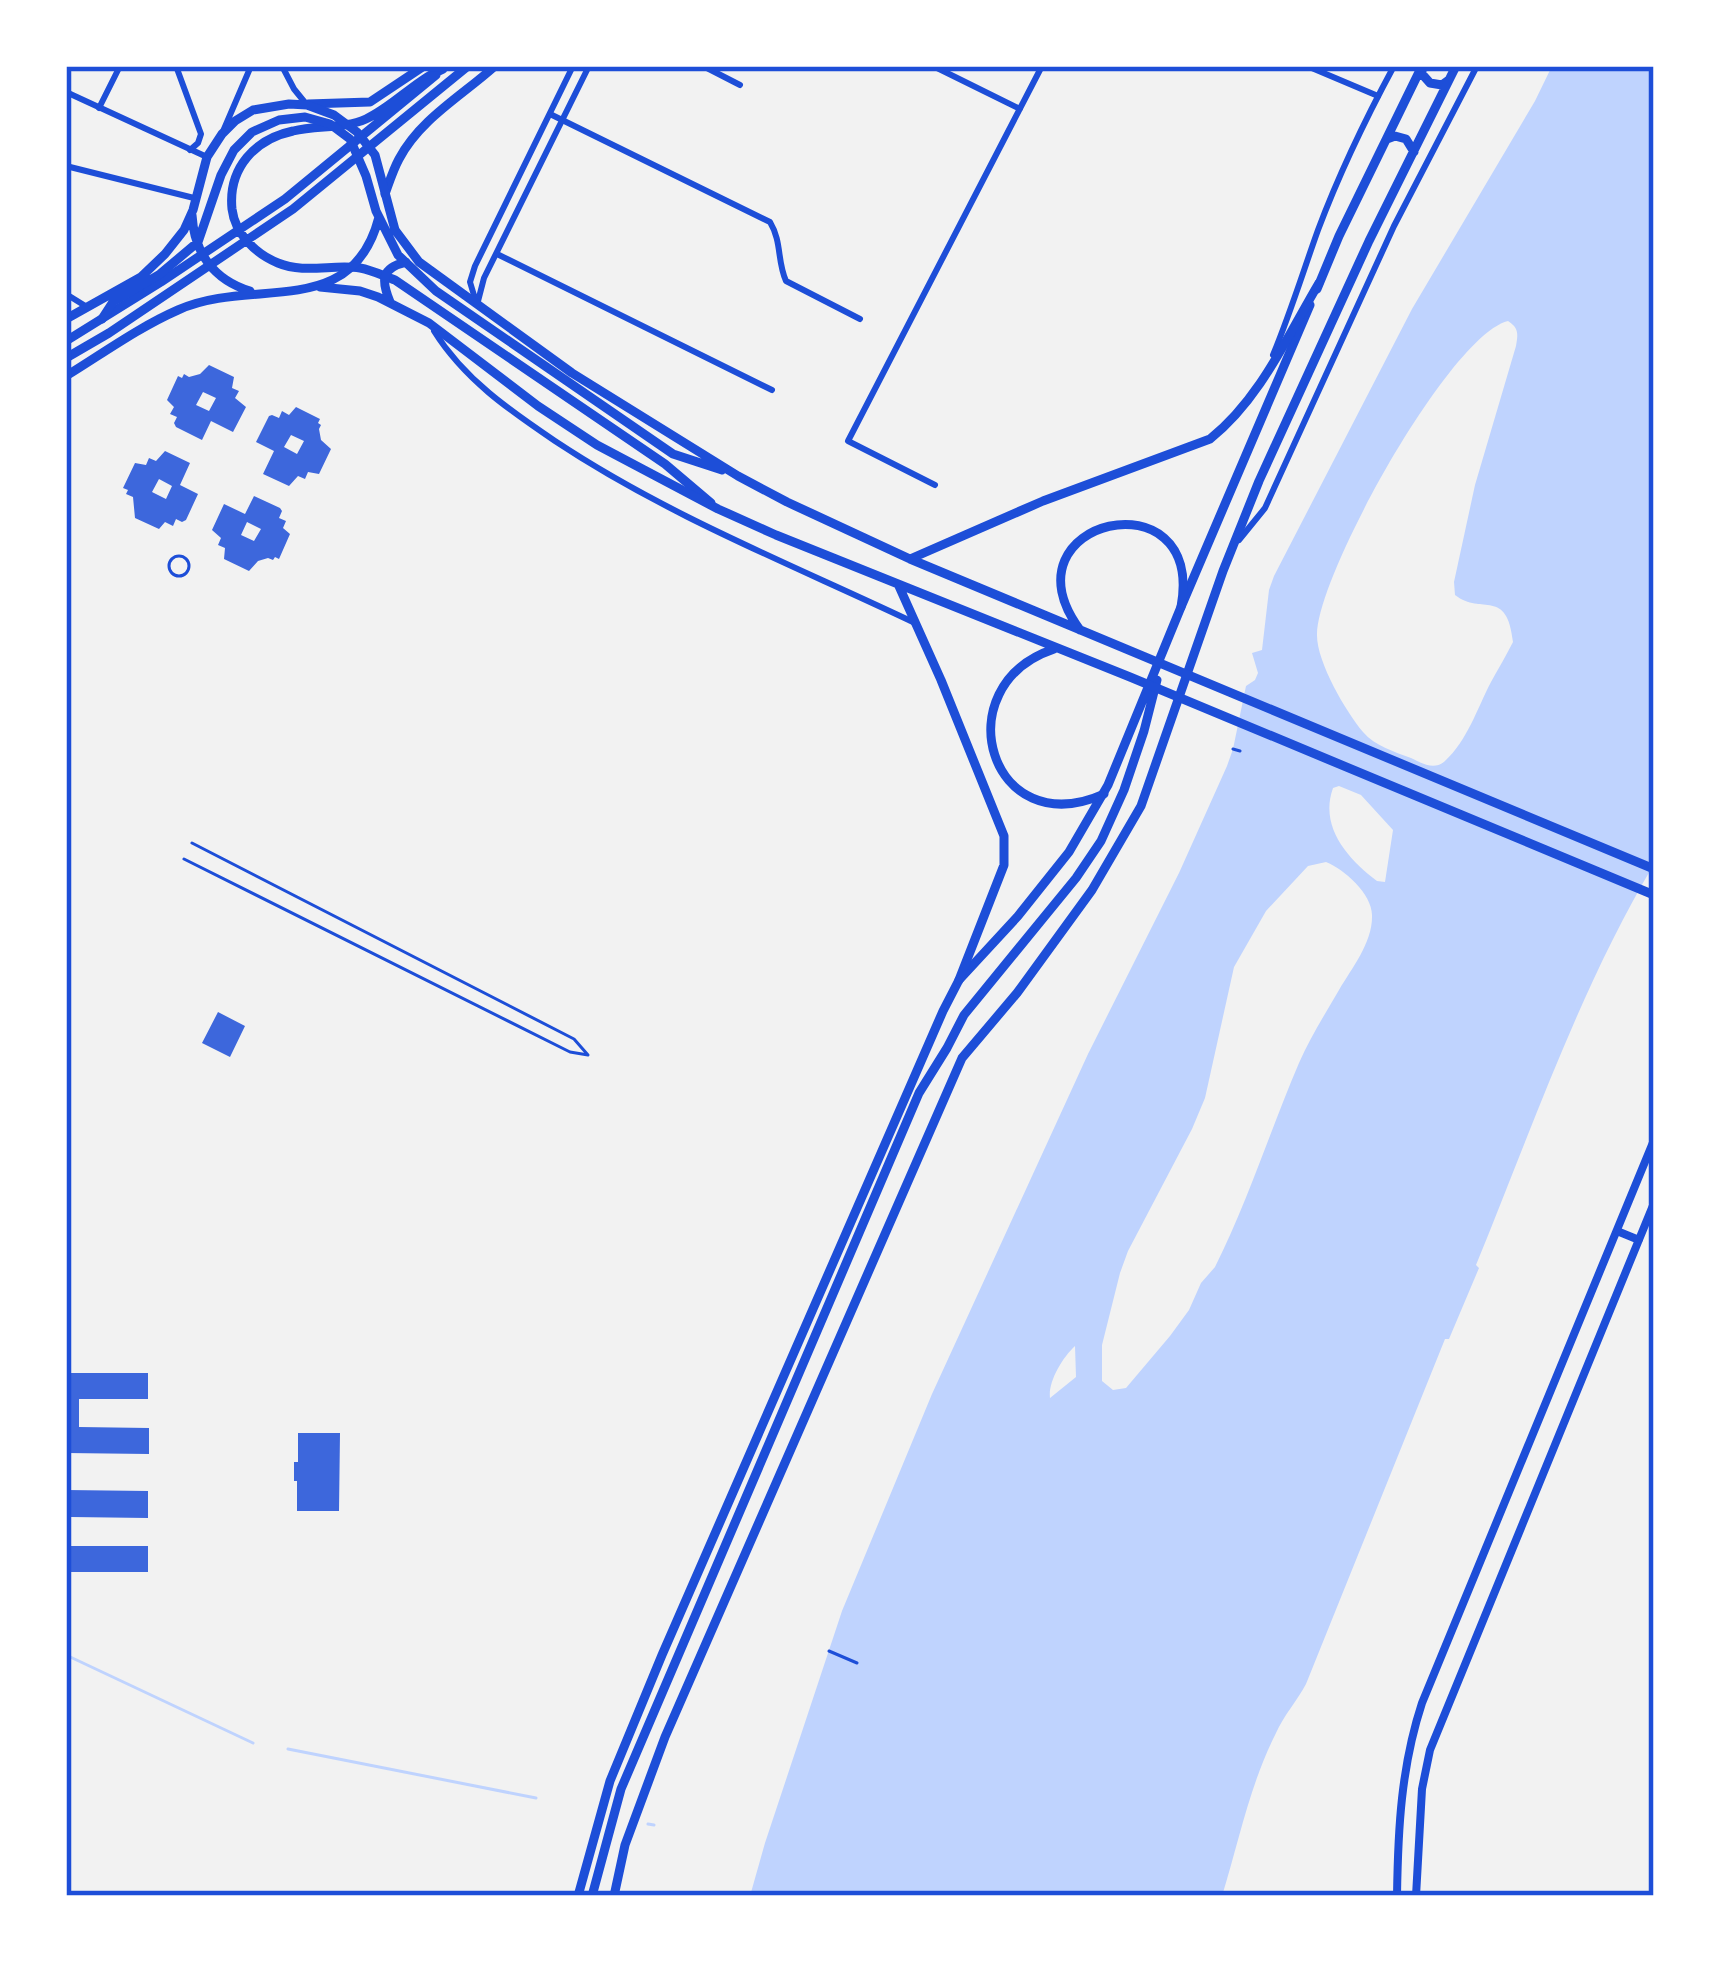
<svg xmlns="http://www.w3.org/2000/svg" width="1720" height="1962" viewBox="0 0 1720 1962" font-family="'Open Sans',sans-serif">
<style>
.water{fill:#bfd3fe;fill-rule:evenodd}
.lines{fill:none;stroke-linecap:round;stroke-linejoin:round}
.stream{stroke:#bfd3fe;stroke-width:3}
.building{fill:#3d67dc;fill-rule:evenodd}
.path{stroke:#1d4ed8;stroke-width:3}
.service{stroke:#1d4ed8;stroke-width:3}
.minor{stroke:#1d4ed8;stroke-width:6}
.tertiary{stroke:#1d4ed8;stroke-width:6}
.secondary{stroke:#1d4ed8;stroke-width:8}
.primary{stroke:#1d4ed8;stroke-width:9}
.trunk{stroke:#1d4ed8;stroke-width:9}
.neatline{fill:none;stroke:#1d4ed8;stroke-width:4.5}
</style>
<rect width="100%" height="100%" fill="#f2f2f2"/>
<path class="water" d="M 1552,66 L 1654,66 L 1654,864 C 1580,988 1531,1131 1476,1265 L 1479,1268 L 1449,1339 L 1445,1339 L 1306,1684 C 1297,1701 1284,1715 1276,1733 C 1250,1784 1239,1841 1222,1896 L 750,1896 L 765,1843 L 842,1611 L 932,1394 L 1088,1054 L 1179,873 L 1227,766 L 1233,749 L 1246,686 L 1255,680 L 1258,673 L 1252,653 L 1262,650 L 1269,590 L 1274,576 L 1412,309 L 1535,101 ZM 1508,321 C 1519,328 1518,334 1516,346 L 1475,485 L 1454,582 L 1455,595 C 1482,616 1507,587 1513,642 C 1506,656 1498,669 1491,682 C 1477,709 1467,741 1445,761 C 1434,771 1422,763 1411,758 C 1395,752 1375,746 1363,732 C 1346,712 1316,661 1317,634 C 1318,573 1450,335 1508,321 ZM 1339,786 L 1361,795 L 1393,830 L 1385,882 L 1377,881 C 1348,859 1319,827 1333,788 ZM 1326,862 C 1344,869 1372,894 1372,915 C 1373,942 1352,968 1339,990 C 1325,1014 1310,1038 1299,1063 C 1270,1131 1248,1201 1215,1267 L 1201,1283 L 1189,1310 L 1170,1336 L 1126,1388 L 1113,1390 L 1102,1381 L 1102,1345 L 1120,1273 L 1128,1251 L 1192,1129 L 1205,1098 L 1234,967 L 1266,911 L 1308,866 ZM 1075,1346 L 1076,1377 L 1050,1398 C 1048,1382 1062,1358 1075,1346 Z"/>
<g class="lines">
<path class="stream" d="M 66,1655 L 253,1743
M 288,1749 L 536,1798
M 648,1824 L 654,1825"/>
</g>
<path class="building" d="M 209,365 L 234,377 L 232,388 L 239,391 L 235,398 L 246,407 L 233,432 L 211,421 L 202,440 L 176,427 L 174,423 L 177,417 L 170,414 L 174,407 L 167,400 L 178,376 L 182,378 L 184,374 L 189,377 L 200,374 ZM 203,392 L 216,398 L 209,411 L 196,405 Z
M 296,407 L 320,419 L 318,423 L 321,425 L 319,429 L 321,440 L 331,449 L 319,474 L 308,472 L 305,479 L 298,476 L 289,486 L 263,474 L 274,451 L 256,442 L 269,416 L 272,415 L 279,418 L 282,411 L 289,415 ZM 291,435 L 304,441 L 297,454 L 284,447 Z
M 165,451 L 190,463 L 180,485 L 198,494 L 186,520 L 182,522 L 176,519 L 173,526 L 165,522 L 159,529 L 135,518 L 133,497 L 126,494 L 128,490 L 123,488 L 135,463 L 146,465 L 149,458 L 156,461 ZM 159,479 L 172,486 L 166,499 L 152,492 Z
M 254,496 L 280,508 L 282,511 L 279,518 L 286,521 L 283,528 L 290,534 L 279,559 L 275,557 L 273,560 L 268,558 L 258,561 L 249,571 L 224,559 L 225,548 L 218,545 L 221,538 L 212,530 L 224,504 L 245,514 ZM 247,522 L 261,529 L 254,541 L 241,535 Z
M 218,1012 L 245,1026 L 230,1057 L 202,1043 Z
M 66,1373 L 148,1373 L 148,1399 L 79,1399 L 79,1427 L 149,1428 L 149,1454 L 66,1453 Z
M 298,1433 L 340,1433 L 339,1511 L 297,1511 L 297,1481 L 294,1481 L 294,1462 L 298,1462 Z
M 66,1490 L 148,1491 L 148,1518 L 71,1517 L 71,1546 L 148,1546 L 148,1572 L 66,1572 Z"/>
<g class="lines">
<path class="path" d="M 1233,749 L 1240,751
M 829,1651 L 857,1663"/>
<path class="service" d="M169 566a10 10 0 1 1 20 0a10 10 0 1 1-20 0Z
M 184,859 L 570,1052 L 588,1055 L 574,1039 L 192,843"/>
<path class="minor" d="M 176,66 L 201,134 L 198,143 L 190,150
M 703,66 L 740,85
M 933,66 L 1020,109
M 1307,66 L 1378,96
M 99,108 L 120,66
M 550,114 L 770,222 C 782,242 777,261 786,281 L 860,319
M 66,166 L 194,198
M 497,254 L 772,390
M 66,294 L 87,307
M 434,331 C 464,379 509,410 555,441 C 668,516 793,565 915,623
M 935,485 L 848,441 L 1042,66"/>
<path class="tertiary" d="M 282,66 L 294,89 L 307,105
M 66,92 L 207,157
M 224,129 L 251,66
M 476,302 L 470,282 L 475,266 L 573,66
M 477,305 L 484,278 L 589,66
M 1273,355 C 1290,314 1303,272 1318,230 C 1339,174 1366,118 1394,66
M 1239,540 L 1265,508 L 1394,226 L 1477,66"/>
<path class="secondary" d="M 1617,1231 L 1639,1240
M 1397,1896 C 1398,1829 1401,1767 1422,1703 L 1654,1140
M 1416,1896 L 1422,1789 L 1430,1750 L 1654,1203"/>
<path class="primary" d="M 1422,66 L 1422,74 L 1430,83 L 1442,85 L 1449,80
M 443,69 C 414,81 394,106 366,119 C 344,129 317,125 293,131 C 255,139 228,168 232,209 C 235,234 256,254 278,263 C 304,274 333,264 360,268 C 372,270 384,276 395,280 L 665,464 L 711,503
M 308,104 L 370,102 L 424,66
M 1387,139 L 1395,136 L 1406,139 L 1414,152
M 385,194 C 389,183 393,170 399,159 C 420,119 463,95 495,66
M 1317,289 L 1339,236 L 1422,66
M 66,341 L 161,282 L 285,199 L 436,75
M 66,358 L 109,333 L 293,209 L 468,66
M 578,1896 L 610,1781 L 662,1655 L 943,1011 L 959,980 L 1018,916 L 1069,852 L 1108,785 L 1181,607 L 1310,305
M 592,1896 L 621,1789 L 919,1093 L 947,1048 L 964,1015 L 1076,878 L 1101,841 L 1124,790 L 1144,731 L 1157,680
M 614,1896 L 625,1845 L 665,1737 L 962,1058 L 1017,993 L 1092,890 L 1141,806 L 1223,571 L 1259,481 L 1369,241 L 1456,66"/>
<path class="trunk" d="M 192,215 C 194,253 214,280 250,291
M 320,287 L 360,291 L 378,297 L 429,323 L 538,406 L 597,445 L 718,509 L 776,535 L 1130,677 L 1654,895
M 390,302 C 381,280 381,268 406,262
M 66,319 L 141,277 L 165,254 L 184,230 L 193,210 L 207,157 L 222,134 L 235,121 L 253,110 L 289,104 L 307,105 L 334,115 L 357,132 L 375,155 L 395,230 L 419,262 L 572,373 L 738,476 L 787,502 L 910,559 L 1654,869
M 102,319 L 113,302 L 160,274 L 198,242 L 221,175 L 234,150 L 252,132 L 279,120 L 305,117 L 330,124 L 350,139 L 366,176 L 376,211 L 398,255 L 436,291 L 673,454 L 722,470
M 66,376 C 102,354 139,327 178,310 C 253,276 352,322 379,217
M 910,559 L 1043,501 L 1210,439 C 1260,399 1287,337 1319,283
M 898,584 L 941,680 L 1004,836 L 1004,865 L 959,980
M 1080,630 C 998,519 1206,472 1181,607
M 1054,649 C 943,686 990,845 1104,794"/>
</g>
<rect width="1720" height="1962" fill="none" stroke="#ffffff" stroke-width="138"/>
<rect x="69" y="69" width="1582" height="1824" class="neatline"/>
</svg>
